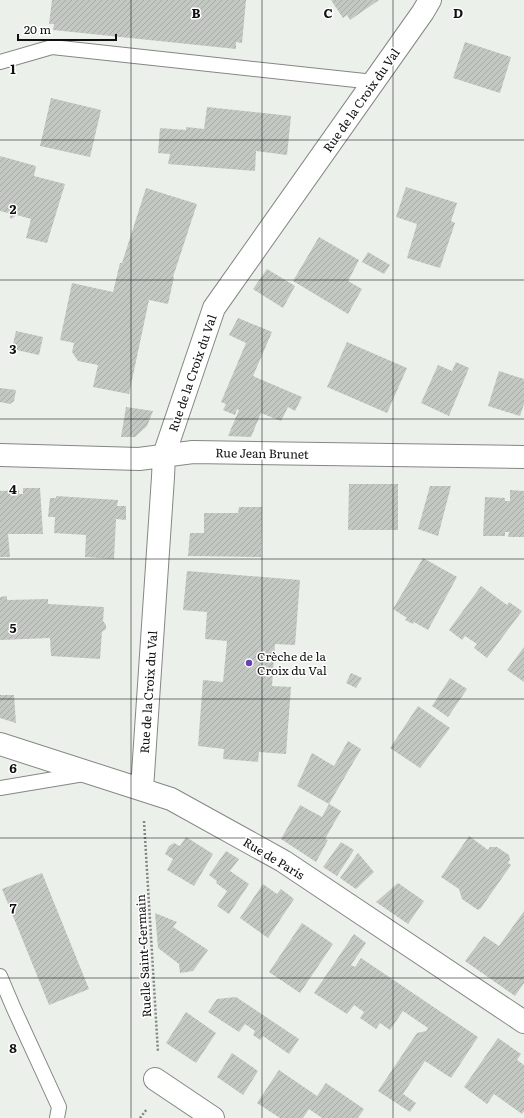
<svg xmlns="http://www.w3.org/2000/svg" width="524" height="1118" viewBox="0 0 524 1118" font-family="Literata,serif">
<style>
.building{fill:url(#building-hatch)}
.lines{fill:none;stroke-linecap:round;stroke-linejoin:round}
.lane-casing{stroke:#838883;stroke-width:16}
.street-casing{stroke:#838883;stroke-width:24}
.path{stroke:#828582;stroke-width:2.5;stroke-dasharray:2 2;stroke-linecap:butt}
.lane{stroke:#fff;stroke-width:14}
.street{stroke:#fff;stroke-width:22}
.grid{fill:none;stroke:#0f100f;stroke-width:1;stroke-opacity:0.55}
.poi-dot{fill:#683fb7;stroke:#fff;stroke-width:1.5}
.labels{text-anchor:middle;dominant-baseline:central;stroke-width:3;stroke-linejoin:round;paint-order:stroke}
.street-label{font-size:12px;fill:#0f100f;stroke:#fff}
.poi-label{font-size:12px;fill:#0f100f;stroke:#fff;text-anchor:start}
.grid-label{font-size:13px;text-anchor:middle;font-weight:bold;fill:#0f100f;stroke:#fff;stroke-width:3;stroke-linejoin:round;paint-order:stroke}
</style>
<defs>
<pattern id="building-hatch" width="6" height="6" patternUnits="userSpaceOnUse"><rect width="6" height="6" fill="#c3c8c3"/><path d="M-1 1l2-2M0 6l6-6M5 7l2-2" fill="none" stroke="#a6aba6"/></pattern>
</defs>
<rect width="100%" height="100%" fill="#ebf0eb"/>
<path class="building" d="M 52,0 L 246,0 L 242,43 L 236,42 L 236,49 L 53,30 L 54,24 L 49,24 Z
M 331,0 L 379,0 L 350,20 L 347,15 L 343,18 Z
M 465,42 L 511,57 L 500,93 L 453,78 Z
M 51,98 L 101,110 L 90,157 L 40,146 Z
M 207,107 L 291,116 L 287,155 L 256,151 L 255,171 L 168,164 L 170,154 L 158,153 L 160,128 L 186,130 L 186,127 L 204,129 Z
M 0,156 L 36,166 L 34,176 L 65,184 L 47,243 L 26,238 L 31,219 L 17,215 L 11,219 L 8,213 L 0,211 Z
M 406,187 L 457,203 L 451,221 L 455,223 L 440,268 L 407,258 L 417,224 L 396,217 Z
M 146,188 L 197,204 L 173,277 L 174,277 L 168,304 L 149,300 L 129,394 L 93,387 L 98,365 L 78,361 L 72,352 L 74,343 L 60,340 L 72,283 L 113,292 L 120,263 L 122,263 Z
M 319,237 L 359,260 L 348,281 L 362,289 L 348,314 L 293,281 Z
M 368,252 L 390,265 L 384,274 L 362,262 Z
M 267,269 L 295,286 L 283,308 L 253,289 Z
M 238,318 L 272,332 L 253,376 L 302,397 L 295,411 L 288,407 L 281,421 L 261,413 L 251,437 L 228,436 L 239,410 L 237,409 L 235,415 L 223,410 L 226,404 L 221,402 L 246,343 L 229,335 Z
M 16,331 L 43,337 L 39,355 L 12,349 Z
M 347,342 L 407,368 L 387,413 L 327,387 Z
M 456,362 L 469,368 L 449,416 L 421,403 L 438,365 L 452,371 Z
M 499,371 L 524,379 L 524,404 L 520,416 L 488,406 Z
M 0,388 L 16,390 L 14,401 L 10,404 L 0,402 Z
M 126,407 L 153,411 L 147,426 L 135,437 L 121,437 Z
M 349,484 L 398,484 L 398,530 L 348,530 Z
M 430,486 L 451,486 L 438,536 L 418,529 Z
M 23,488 L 40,488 L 43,534 L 8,534 L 10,557 L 0,557 L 0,491 L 19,490 L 19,494 L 23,494 Z
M 510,490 L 524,491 L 524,537 L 508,537 L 509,532 L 505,532 L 505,536 L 483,536 L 485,497 L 505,498 L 505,501 L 510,501 Z
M 56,496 L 118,500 L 117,506 L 126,506 L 126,520 L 116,519 L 114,559 L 85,557 L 86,535 L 54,533 L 55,517 L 48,517 L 50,498 L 56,498 Z
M 239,507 L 262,507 L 261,557 L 188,556 L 190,533 L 204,533 L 204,513 L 238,513 Z
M 423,558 L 457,577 L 428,630 L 414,622 L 413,624 L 405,620 L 407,618 L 393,609 Z
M 187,571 L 300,580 L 295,645 L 275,644 L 272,686 L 291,687 L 286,754 L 259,752 L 258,762 L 223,759 L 224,749 L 198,746 L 203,680 L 223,682 L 227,641 L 205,639 L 207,612 L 183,610 Z
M 481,586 L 507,605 L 509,602 L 522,611 L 487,658 L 474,648 L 477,644 L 465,636 L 462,640 L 449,630 Z
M 7,596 L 7,600 L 48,599 L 48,604 L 104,607 L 103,621 L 106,625 L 106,629 L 102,632 L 100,659 L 51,656 L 50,638 L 0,640 L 0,597 Z
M 524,647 L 524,682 L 507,670 Z
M 351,673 L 362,678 L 356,688 L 346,683 Z
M 450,678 L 467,689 L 448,717 L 432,706 Z
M 0,695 L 14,695 L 16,723 L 0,718 Z
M 418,706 L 450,728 L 420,768 L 390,748 Z
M 348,741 L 361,749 L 329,804 L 297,786 L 312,753 L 334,766 Z
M 329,804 L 341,811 L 325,839 L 328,840 L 316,862 L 281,839 L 300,805 L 322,817 Z
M 469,836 L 488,850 L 490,847 L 497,847 L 509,855 L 510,860 L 508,863 L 511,865 L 481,908 L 478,910 L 462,899 L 459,889 L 441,877 Z
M 186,837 L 213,854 L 194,886 L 167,870 L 173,859 L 165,854 L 169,846 L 174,843 L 180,846 Z
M 341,842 L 354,850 L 337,876 L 323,867 Z
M 226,851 L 239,859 L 230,871 L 249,884 L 229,914 L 217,906 L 227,891 L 216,883 L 217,881 L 209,875 Z
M 358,853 L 374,872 L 356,889 L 340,878 Z
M 42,873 L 89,989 L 49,1005 L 2,889 Z
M 398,883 L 424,901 L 408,924 L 376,902 Z
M 263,884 L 277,894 L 281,889 L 294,899 L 268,938 L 240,918 Z
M 524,911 L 524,983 L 515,996 L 465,961 L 484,936 L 499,946 Z
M 155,913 L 177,922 L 173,927 L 208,950 L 193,971 L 180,973 L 179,964 L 158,948 Z
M 302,923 L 333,944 L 300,993 L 269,972 Z
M 354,934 L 366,943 L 351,965 L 355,967 L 361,958 L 478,1037 L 451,1078 L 425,1061 L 403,1094 L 416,1103 L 410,1112 L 378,1091 L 417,1033 L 426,1031 L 428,1028 L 403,1011 L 390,1030 L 380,1023 L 376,1029 L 360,1018 L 364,1012 L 354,1005 L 347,1014 L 314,993 Z
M 236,997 L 299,1039 L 289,1054 L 263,1036 L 260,1040 L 253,1035 L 255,1031 L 245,1024 L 239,1032 L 208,1012 L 217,999 Z
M 186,1012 L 216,1033 L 196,1063 L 166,1043 Z
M 498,1038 L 521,1054 L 517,1060 L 524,1065 L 524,1111 L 522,1114 L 494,1094 L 487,1104 L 464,1087 Z
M 232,1053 L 258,1071 L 243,1095 L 217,1077 Z
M 279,1070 L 317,1096 L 326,1083 L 364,1109 L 358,1118 L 322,1118 L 309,1109 L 303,1118 L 280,1118 L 257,1103 Z"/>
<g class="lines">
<g class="lane-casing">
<path id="lane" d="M 0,62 L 52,47 L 374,82
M 0,788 L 84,774
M 0,976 L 14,1009 L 59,1107 L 57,1118"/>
</g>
<g class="street-casing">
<path id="street" d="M 0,455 L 139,459 L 193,452 L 524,457
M 0,744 L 171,799 L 283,861 L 524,1022
M 142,789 L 163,477 L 164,455 L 214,308 L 423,12 L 430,0
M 155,1079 L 213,1118"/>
</g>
<path class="path" d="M 144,821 L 158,1052
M 140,1118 L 147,1109"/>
<use href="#lane" class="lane"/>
<use href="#street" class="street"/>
</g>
<path class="grid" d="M 131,0 L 131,1118M 262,0 L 262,1118M 393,0 L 393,1118M 0,140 L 524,140M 0,280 L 524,280M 0,419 L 524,419M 0,559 L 524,559M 0,699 L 524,699M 0,838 L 524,838M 0,978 L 524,978"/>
<circle class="poi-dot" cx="249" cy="663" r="4"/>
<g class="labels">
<g class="street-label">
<text transform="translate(361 100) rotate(-55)">Rue de la Croix du Val</text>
<text transform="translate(192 373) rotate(-71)">Rue de la Croix du Val</text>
<text transform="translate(262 453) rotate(1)">Rue Jean Brunet</text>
<text transform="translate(148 692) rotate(-86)">Rue de la Croix du Val</text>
<text transform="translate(274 858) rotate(31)">Rue de Paris</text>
<text transform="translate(143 956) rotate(-93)">Ruelle Saint-Germain</text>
</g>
<g class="poi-label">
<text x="257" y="656">Crèche de la<tspan x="257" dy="14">Croix du Val</tspan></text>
</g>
</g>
<g class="grid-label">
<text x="196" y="18">B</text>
<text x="328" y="18">C</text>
<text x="458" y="18">D</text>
<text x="13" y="74">1</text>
<text x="13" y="214">2</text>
<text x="13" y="354">3</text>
<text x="13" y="494">4</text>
<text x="13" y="633">5</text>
<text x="13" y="773">6</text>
<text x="13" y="913">7</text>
<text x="13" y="1053">8</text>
</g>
<path d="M18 34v6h98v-6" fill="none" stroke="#0f100f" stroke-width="2"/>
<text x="24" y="34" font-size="12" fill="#0f100f" stroke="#ffffff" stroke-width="3" paint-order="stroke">20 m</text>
</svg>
